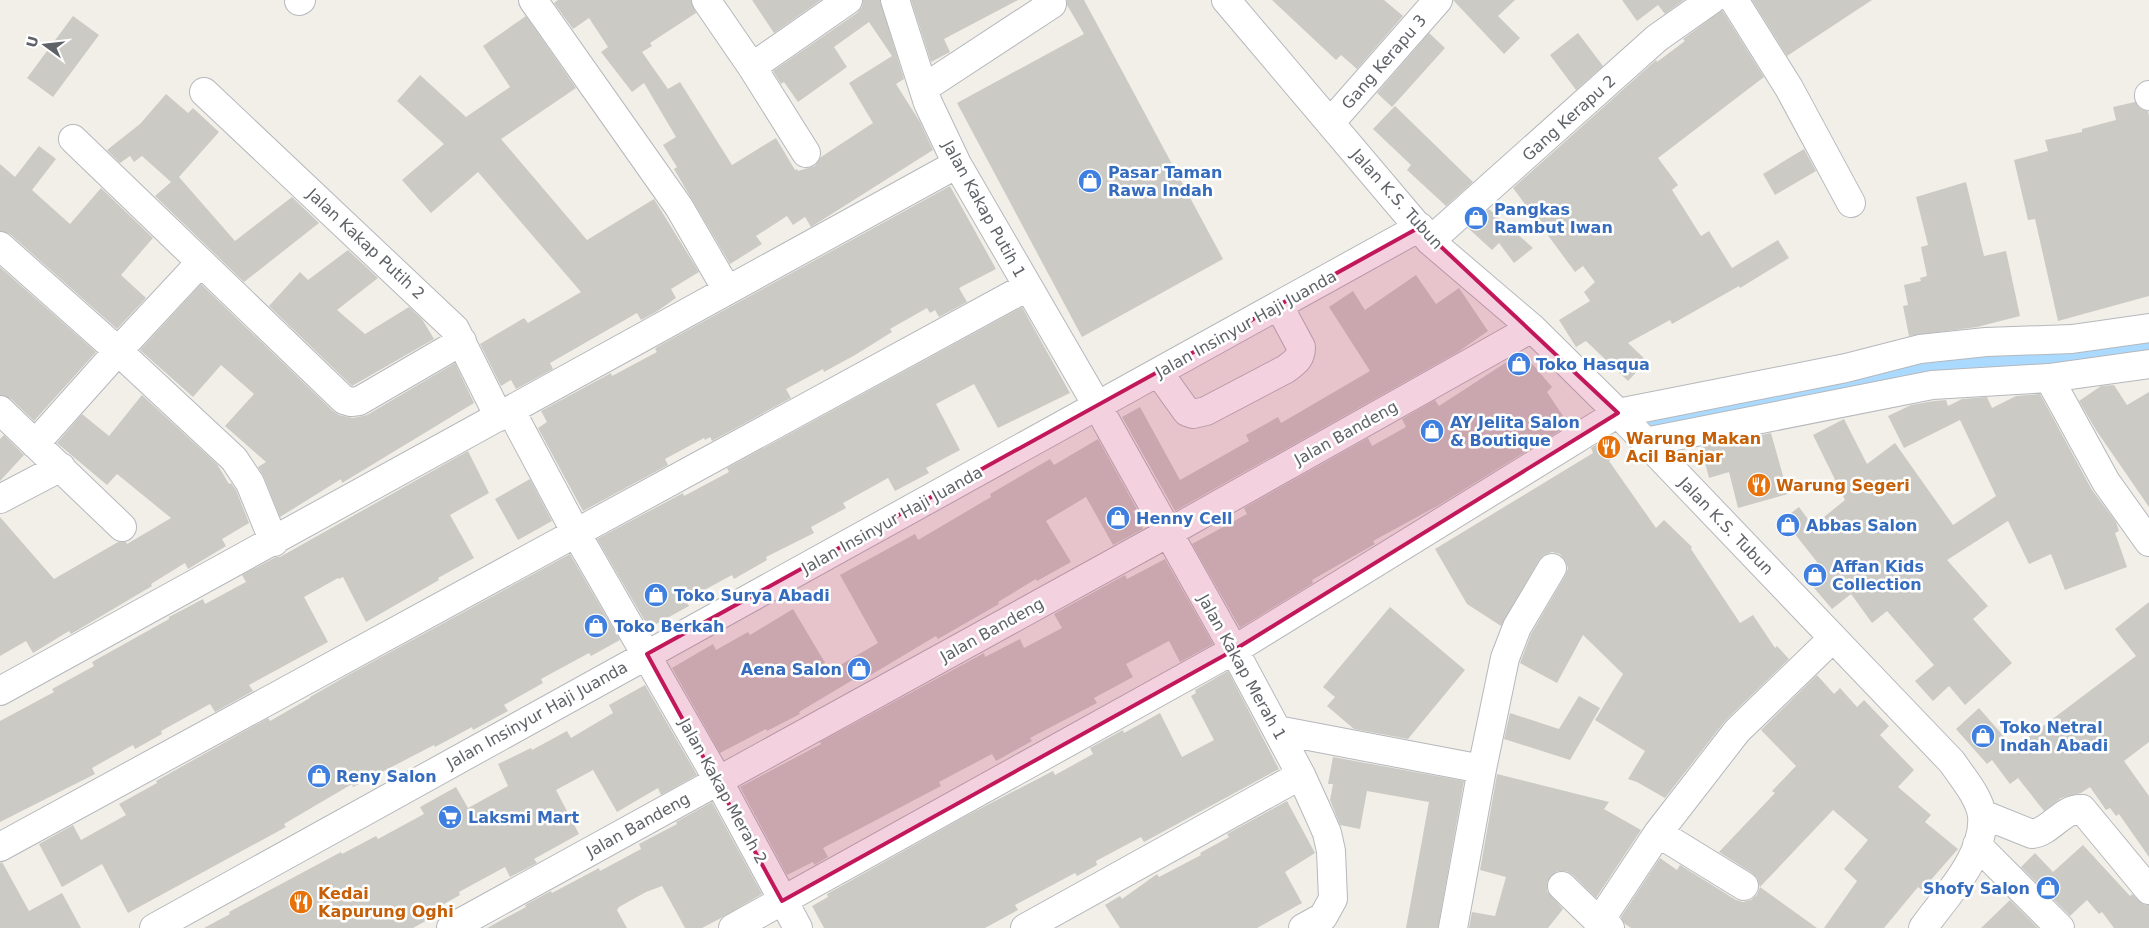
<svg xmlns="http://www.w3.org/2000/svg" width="2149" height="928" viewBox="0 0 2149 928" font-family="'DejaVu Sans',sans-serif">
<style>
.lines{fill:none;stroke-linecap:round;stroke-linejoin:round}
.river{stroke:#aadaff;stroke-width:41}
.building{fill:#cccac5}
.minor-casing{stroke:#b5b8bc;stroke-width:30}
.minor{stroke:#fff;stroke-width:28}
.marked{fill:#c2185b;fill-opacity:0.2;stroke:#c2185b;stroke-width:4;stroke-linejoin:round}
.labels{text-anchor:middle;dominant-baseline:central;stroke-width:5;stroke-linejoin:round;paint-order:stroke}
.street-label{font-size:16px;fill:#5f6368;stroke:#fff}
.shop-label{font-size:16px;font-weight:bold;fill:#366cbe;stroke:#fff;text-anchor:start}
.food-label{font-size:16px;font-weight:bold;fill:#c56008;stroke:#fff;text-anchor:start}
</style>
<rect width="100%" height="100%" fill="#f1efe8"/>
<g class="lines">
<path class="river" d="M 1666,421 L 1924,365 L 2057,358 L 2149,345"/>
</g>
<path class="building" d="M 558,0 L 691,0 L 696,13 L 650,43 L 652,46 L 642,52 L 668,89 L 680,82 L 732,165 L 776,138 L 795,170 L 797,169 L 798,171 L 815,166 L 821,157 L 873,123 L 849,83 L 892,56 L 869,22 L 834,47 L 847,67 L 798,102 L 784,82 L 781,84 L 773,71 L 857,13 L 862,7 L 863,0 L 880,0 L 904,79 L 896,84 L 920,122 L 933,150 L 811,227 L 805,217 L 793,225 L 787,216 L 756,236 L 762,244 L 730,264 L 674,169 L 677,167 L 663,145 L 676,137 L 644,83 L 632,92 L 601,52 L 608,47 L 589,18 L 573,29 L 554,3 Z
M 752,0 L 821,0 L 774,33 Z
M 911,0 L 1018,0 L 944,39 L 950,52 L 931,62 Z
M 1067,0 L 1084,0 L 1223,259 L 1082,337 L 957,103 L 1084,34 L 1067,5 Z
M 1272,0 L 1384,0 L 1403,16 L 1357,69 L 1341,55 L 1336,60 Z
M 1453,0 L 1515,0 L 1498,16 L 1520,38 L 1504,54 Z
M 1622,0 L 1684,0 L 1665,14 L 1658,5 L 1637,21 Z
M 1752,0 L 1872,0 L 1787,56 Z
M 1722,10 L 1764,77 L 1658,158 L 1678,185 L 1672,190 L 1701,236 L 1709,231 L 1732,268 L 1778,240 L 1789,258 L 1740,288 L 1739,286 L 1672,324 L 1670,320 L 1628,343 L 1647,361 L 1628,381 L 1586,341 L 1576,347 L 1559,320 L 1590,301 L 1584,292 L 1595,282 L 1583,266 L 1575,272 L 1513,188 L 1656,60 L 1657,62 L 1685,41 L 1683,39 Z
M 73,16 L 99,35 L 53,97 L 27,78 Z
M 526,16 L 576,88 L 501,139 L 587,240 L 654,199 L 699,272 L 671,289 L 676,298 L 656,312 L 641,320 L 637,313 L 550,363 L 553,369 L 516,389 L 511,380 L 501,386 L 480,344 L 524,318 L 528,323 L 581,292 L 478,172 L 431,213 L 402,180 L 444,144 L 397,101 L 420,75 L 466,117 L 510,87 L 483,46 Z
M 1429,33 L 1445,48 L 1392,107 L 1377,93 Z
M 1578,33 L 1603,66 L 1576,90 L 1550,55 Z
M 166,94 L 188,113 L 193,108 L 219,132 L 179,177 L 235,241 L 292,197 L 319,223 L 244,282 L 155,196 L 171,182 L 142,156 L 134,162 L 130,156 L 120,163 L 107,150 L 140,124 Z
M 2135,102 L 2141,109 L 2148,111 L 2149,116 L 2149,296 L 2058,321 L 2035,219 L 2028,220 L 2014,160 L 2048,151 L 2045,140 L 2082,132 L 2082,129 L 2116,120 L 2113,107 Z
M 1395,106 L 1473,182 L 1446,206 L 1407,170 L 1411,165 L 1373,129 Z
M 39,146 L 56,159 L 32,190 L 70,224 L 101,188 L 153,238 L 121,275 L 146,298 L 117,329 L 10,234 L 0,231 L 0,164 L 15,177 Z
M 1804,149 L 1816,171 L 1775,195 L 1763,174 Z
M 1966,182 L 1984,256 L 2006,251 L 2020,316 L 1977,327 L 1909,336 L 1903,306 L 1908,305 L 1904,285 L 1921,281 L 1920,278 L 1927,276 L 1921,247 L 1928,245 L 1916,197 Z
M 950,186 L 996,269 L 959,288 L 967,302 L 939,317 L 935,310 L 930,313 L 927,308 L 890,329 L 892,332 L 855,355 L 824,372 L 823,369 L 786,389 L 791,398 L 712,441 L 710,437 L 705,440 L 704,438 L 665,459 L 668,465 L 583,511 L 538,428 L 547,422 L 541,411 L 611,373 L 612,376 L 657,352 L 655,349 L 657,347 Z
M 1489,209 L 1533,248 L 1514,263 L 1499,243 L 1492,250 L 1468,228 Z
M 348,250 L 378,278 L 337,310 L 365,334 L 409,307 L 422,319 L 434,339 L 352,386 L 269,306 L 300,272 L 308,280 Z
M 0,267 L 96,352 L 34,421 L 11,399 L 0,395 Z
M 1416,275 L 1436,304 L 1459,288 L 1488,331 L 1458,352 L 1175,511 L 1122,417 L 1140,407 L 1180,480 L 1249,441 L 1246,435 L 1278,417 L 1281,423 L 1370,371 L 1329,307 L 1353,291 L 1365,310 Z
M 201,284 L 333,411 L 339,415 L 353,418 L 367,415 L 455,363 L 474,403 L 342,483 L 341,479 L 280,517 L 264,477 L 258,467 L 266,462 L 225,426 L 254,394 L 221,365 L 193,397 L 140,350 Z
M 1022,307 L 1070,393 L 998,428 L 974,384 L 936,404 L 960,450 L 926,468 L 929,473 L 895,491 L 888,478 L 843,503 L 846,508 L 811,527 L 814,533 L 766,557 L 767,560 L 734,579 L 732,575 L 686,600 L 689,606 L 649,628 L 597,539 L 683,493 L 684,496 L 729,472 L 727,468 Z
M 1522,352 L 1552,387 L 1547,392 L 1569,425 L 1439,505 L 1373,541 L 1375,544 L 1312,580 L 1313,583 L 1240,628 L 1192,544 L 1247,514 L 1244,508 L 1368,438 L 1372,446 L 1406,427 L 1402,419 L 1435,400 L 1439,406 Z
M 2114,385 L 2127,405 L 2149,392 L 2149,507 L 2096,430 L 2079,401 L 2101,386 Z
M 2040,394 L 2092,490 L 2116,522 L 2119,531 L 2115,533 L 2127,567 L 2065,590 L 2051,554 L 2029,564 L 2008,521 L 1947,560 L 1988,606 L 1973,619 L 2012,663 L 1965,705 L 1949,686 L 1933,701 L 1915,681 L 1934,665 L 1887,611 L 1872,623 L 1851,594 L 1832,609 L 1803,575 L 1817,562 L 1783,519 L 1799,507 L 1813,526 L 1845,500 L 1813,435 L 1844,419 L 1867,464 L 1895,443 L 1953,525 L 1996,496 L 1960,420 L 1904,448 L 1888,416 L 1911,405 L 1934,401 L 1946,400 L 1948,406 L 1962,399 L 1987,397 L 1992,408 L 2016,396 Z
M 142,395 L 217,464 L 229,484 L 231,483 L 236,490 L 249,523 L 222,539 L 226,546 L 188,569 L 185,563 L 151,584 L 152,586 L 71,634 L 69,631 L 33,653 L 26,641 L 0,656 L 0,517 L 54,579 L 118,542 L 126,542 L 127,544 L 171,518 L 117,474 L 107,485 L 57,443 L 82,414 L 109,436 Z
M 1771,433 L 1788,494 L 1738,508 L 1729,472 L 1709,478 L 1701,447 Z
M 4,435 L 24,455 L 0,481 L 0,439 Z
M 1609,437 L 1620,451 L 1609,461 L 1656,528 L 1664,520 L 1692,547 L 1691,549 L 1740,623 L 1753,615 L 1775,648 L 1777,646 L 1789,659 L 1725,721 L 1665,798 L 1637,782 L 1628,779 L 1645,751 L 1595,720 L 1623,674 L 1583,635 L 1557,683 L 1520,663 L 1531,634 L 1565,576 L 1568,568 L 1565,560 L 1560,554 L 1552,552 L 1544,555 L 1539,560 L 1501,626 L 1467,604 L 1435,549 L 1593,453 L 1591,448 Z
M 1098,439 L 1137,509 L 1133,511 L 1143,529 L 1113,545 L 1086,497 L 1046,521 L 1071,562 L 1037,581 L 1036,579 L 998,602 L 999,604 L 938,639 L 936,636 L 859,682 L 856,678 L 799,712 L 800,714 L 767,731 L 766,729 L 720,753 L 672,668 L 713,644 L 716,650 L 748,632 L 750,635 L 793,609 L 830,671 L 878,643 L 840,575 L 915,534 L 918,540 L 991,497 L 990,494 L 1050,459 L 1054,465 Z
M 468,451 L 489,493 L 450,515 L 474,558 L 438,578 L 439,580 L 366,622 L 343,577 L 339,579 L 338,578 L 304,597 L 328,642 L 249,685 L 253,691 L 215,712 L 210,704 L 161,731 L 162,734 L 135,749 L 133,745 L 92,768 L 95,774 L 0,822 L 0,721 L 54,692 L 52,689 L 94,666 L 92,662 L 169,619 L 169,617 L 203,599 L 205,604 L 246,582 L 242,575 L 276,557 L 280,557 Z
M 530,479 L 552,521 L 518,540 L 495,499 Z
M 570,554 L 620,640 L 591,656 L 589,653 L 541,679 L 543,683 L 504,705 L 508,711 L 473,730 L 472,727 L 435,747 L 434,745 L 353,787 L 352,784 L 284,824 L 286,827 L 128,913 L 102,864 L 62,887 L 39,844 L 73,825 L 81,840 L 126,815 L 119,804 L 157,783 L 156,781 L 268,718 L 270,721 L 310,698 L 310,697 L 350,674 Z
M 1165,559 L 1213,644 L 1180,662 L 1169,641 L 1126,664 L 1133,677 L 1094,698 L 1097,703 L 1030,738 L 1032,741 L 996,761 L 992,754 L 939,782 L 941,786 L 823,848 L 828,857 L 814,865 L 813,862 L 787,875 L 740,787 L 821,744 L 820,742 L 984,653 L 985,657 L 1020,639 L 1024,648 L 1062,628 L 1054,614 L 1125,575 L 1127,579 Z
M 2149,602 L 2149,742 L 2124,761 L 2149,796 L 2149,857 L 2119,814 L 2116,816 L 2110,808 L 2106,810 L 2090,787 L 2081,793 L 2061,798 L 2044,811 L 2018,778 L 2010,784 L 1992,760 L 1987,764 L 1956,729 L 1979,708 L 2014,748 L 2136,656 L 2115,629 Z
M 1390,607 L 1465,670 L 1408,739 L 1354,729 L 1327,706 L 1335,697 L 1323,687 Z
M 1228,671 L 1279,769 L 1144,842 L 1141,837 L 1096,861 L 1097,865 L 1077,876 L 1075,873 L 1015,905 L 1018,910 L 985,928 L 824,928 L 812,906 L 828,897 L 827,894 L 966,816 L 1053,771 L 1055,775 L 1093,754 L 1090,748 L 1123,730 L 1124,733 L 1160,713 L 1182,757 L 1214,740 L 1191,696 L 1196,693 L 1195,690 Z
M 1817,675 L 1834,694 L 1840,688 L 1857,707 L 1864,700 L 1889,726 L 1880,735 L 1914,770 L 1898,787 L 1931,815 L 1925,822 L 1958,849 L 1922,890 L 1918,887 L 1884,928 L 1824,928 L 1857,881 L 1844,869 L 1868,840 L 1833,810 L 1760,887 L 1817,928 L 1631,928 L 1624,923 L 1621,917 L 1660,858 L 1677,870 L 1680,865 L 1736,900 L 1743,902 L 1751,900 L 1757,895 L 1760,887 L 1757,878 L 1752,873 L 1719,852 L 1775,793 L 1772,791 L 1796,766 L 1761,730 Z
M 645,685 L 697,775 L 661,795 L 658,788 L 617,812 L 593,770 L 556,790 L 579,834 L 534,859 L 537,863 L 510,877 L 505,867 L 459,892 L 460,895 L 428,913 L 431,918 L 413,928 L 204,928 L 230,914 L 229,912 L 341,852 L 342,854 L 376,836 L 378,839 L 424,814 L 420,807 L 456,787 L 468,808 L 508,786 L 498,764 L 531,748 L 532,750 L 567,731 L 571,738 L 613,713 L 609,705 Z
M 1579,696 L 1600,708 L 1570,760 L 1504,739 L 1510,713 L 1559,729 Z
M 1333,757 L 1464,781 L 1438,928 L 1406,928 L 1429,802 L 1367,791 L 1360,829 L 1340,825 L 1330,800 L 1333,784 L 1328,784 Z
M 1497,774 L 1609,802 L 1604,809 L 1641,830 L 1596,898 L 1573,875 L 1566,871 L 1558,871 L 1551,876 L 1547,883 L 1547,891 L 1563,909 L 1548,928 L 1469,928 L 1472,912 L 1495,916 L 1506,877 L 1480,870 Z
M 1287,801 L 1315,853 L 1285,872 L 1302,903 L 1257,928 L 1120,928 L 1105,905 L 1120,896 L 1122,899 L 1157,874 L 1159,877 L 1201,855 L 1200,853 L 1229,837 L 1227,834 Z
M 712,802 L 762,894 L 723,917 L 702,928 L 685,928 L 662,886 L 646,892 L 619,907 L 617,910 L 627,928 L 487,928 L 526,907 L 525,905 L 551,891 L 552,893 L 599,868 L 600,871 L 641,849 L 639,844 L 677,824 L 676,822 Z
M 2083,845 L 2130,896 L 2132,894 L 2143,904 L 2149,905 L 2149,928 L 2114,928 L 2102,912 L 2099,914 L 2087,900 L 2070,916 L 2021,867 L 2035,853 L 2053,872 Z
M 2,862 L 29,911 L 62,893 L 81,928 L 0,928 L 0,863 Z
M 2010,900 L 2038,928 L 1981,928 Z"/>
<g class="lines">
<g class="minor-casing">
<path id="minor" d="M 533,0 L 679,207 L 727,290
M 706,0 L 752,67 L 806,153
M 895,0 L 928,103 L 957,164 L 1098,407 L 1234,650 L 1301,775 L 1320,817 L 1327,833 L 1331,851 L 1333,899 L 1323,917 L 1303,928
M 1226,0 L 1430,241 L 1532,328 L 1618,413 L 1952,762 C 1962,777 1979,796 1982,815 C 1986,856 1945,897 1923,928
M 1734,0 L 1789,88 L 1851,203
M 299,1 L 301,0
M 752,67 L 848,0
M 924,88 L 1052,4
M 204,92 L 455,329 L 499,417
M 2149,95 L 2149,96
M 1330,123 L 1438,0
M 73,139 L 344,400 L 351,402 L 359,401 L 462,341
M 1430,241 L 1657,38 L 1711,0
M 0,246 L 118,351 L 234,459 L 250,483 L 274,542
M 1159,373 L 1187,412 L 1193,414 L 1206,411 L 1286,369 C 1295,362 1301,359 1301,347 L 1279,306
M 2049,378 L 2106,482 L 2149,542
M 0,410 L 122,527
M 511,411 L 576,533 L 718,780 L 798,928
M 1645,442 L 1932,385 L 2049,378 L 2149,364
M 35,444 L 118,351 L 200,263
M 0,499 L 61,467
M 0,691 L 957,164
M 1277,730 L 1482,769
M 1982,814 L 2032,834 C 2051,832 2063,807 2082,809 L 2149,890
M 1658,833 L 1744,886
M 1977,845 L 2060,928
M 0,847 L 1027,287
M 1562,886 L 1599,922 L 1610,928
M 1599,922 L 1658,833 L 1737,731 L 1833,638
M 154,928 L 1420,227
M 451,928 L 1168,533 L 1532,328
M 733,928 L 1234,650 L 1618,413 L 1846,368 L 1920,349 L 1986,342 L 2072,339 L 2149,328
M 1025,928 L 1301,775
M 1453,928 L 1482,769 L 1505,658 L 1517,627 L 1552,568"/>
</g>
<use href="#minor" class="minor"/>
</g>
<path class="marked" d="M 1420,227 L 1618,413 L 1234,650 L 782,901 L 647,654 Z"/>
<defs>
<g id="shop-disc" transform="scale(1.25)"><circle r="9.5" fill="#3f7fe0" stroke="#fff"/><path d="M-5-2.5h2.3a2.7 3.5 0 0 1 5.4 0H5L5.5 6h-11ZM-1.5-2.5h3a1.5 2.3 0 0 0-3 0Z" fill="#fff"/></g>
<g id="restaurant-disc" transform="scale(1.25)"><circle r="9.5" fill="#e8710a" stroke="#fff"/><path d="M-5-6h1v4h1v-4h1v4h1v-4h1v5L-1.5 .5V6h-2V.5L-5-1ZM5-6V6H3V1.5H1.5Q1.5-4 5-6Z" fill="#fff"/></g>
<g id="supermarket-disc" transform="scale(1.25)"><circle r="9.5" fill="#3f7fe0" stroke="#fff"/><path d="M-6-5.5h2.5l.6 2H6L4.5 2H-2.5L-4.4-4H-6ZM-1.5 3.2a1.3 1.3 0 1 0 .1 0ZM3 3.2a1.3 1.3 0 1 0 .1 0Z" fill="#fff"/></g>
</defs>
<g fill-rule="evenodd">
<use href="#shop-disc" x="1090" y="181"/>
<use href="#shop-disc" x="1476" y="218"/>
<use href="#shop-disc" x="1519" y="364"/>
<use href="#shop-disc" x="1432" y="431"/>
<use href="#restaurant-disc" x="1609" y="447"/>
<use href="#restaurant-disc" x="1759" y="485"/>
<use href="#shop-disc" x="1118" y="518"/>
<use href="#shop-disc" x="1788" y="525"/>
<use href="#shop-disc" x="1815" y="575"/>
<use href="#shop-disc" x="656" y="595"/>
<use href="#shop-disc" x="596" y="626"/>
<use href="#shop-disc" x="859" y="669"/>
<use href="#shop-disc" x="1983" y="736"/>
<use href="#shop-disc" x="319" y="776"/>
<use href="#supermarket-disc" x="450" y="817"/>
<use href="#shop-disc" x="2048" y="888"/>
<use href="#restaurant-disc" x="301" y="902"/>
</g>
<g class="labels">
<g class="street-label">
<text transform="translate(1384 62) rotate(-49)">Gang Kerapu 3</text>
<text transform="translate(1569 118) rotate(-42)">Gang Kerapu 2</text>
<text transform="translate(1397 199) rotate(48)">Jalan K.S. Tubun</text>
<text transform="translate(984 209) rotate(61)">Jalan Kakap Putih 1</text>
<text transform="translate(366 244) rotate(43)">Jalan Kakap Putih 2</text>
<text transform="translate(1246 324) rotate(-29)">Jalan Insinyur Haji Juanda</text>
<text transform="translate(1346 433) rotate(-29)">Jalan Bandeng</text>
<text transform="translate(892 520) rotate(-29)">Jalan Insinyur Haji Juanda</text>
<text transform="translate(1726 526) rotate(46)">Jalan K.S. Tubun</text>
<text transform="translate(992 630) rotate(-29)">Jalan Bandeng</text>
<text transform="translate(1242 667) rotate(61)">Jalan Kakap Merah 1</text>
<text transform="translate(537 715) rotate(-29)">Jalan Insinyur Haji Juanda</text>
<text transform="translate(723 791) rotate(61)">Jalan Kakap Merah 2</text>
<text transform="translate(638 825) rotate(-29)">Jalan Bandeng</text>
</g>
<g class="shop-label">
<text x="1108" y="172">Pasar Taman<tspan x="1108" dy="18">Rawa Indah</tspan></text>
<text x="1494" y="209">Pangkas<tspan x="1494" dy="18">Rambut Iwan</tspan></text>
<text x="1536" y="364">Toko Hasqua</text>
<text x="1450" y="422">AY Jelita Salon<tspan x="1450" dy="18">&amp; Boutique</tspan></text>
<text x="1136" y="518">Henny Cell</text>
<text x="1806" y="525">Abbas Salon</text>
<text x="1832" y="566">Affan Kids<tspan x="1832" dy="18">Collection</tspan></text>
<text x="674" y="595">Toko Surya Abadi</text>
<text x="614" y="626">Toko Berkah</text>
<text x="842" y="669" text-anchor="end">Aena Salon</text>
<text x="2000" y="727">Toko Netral<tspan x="2000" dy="18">Indah Abadi</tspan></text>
<text x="336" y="776">Reny Salon</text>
<text x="468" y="817">Laksmi Mart</text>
<text x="2030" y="888" text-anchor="end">Shofy Salon</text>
</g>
<g class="food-label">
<text x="1626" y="438">Warung Makan<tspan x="1626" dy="18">Acil Banjar</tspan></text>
<text x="1776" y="485">Warung Segeri</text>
<text x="318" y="893">Kedai<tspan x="318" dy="18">Kapurung Oghi</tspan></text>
</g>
</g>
<g transform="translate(45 45) rotate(285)" stroke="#ffffff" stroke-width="4" paint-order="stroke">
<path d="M0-4L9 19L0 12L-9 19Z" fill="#5f6368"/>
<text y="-8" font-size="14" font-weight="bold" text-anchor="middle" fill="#5f6368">U</text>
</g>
</svg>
